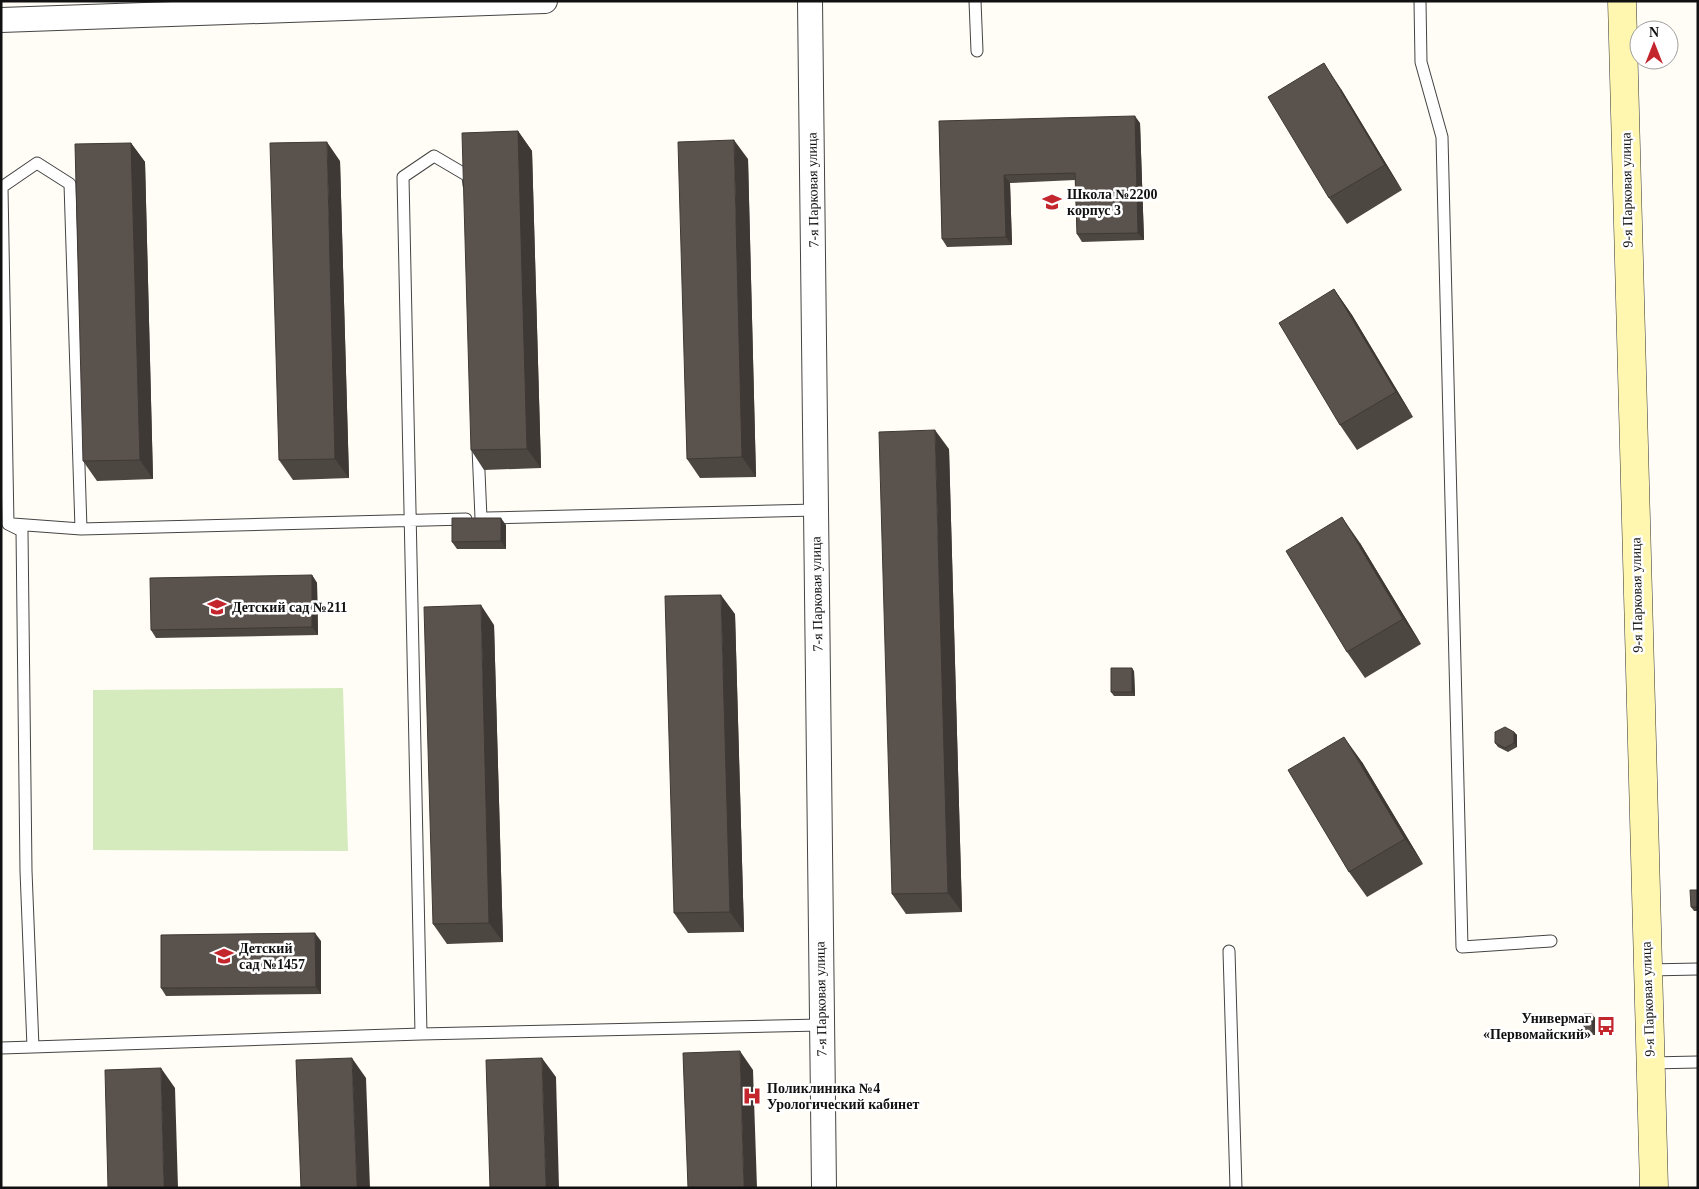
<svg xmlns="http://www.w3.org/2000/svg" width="1699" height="1189" viewBox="0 0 1699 1189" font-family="'Times New Roman',serif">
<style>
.green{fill:#d5ebbd}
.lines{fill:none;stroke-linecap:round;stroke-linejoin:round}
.lane-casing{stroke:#444;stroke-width:13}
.street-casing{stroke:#444;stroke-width:26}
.secondary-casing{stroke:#333;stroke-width:29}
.lane{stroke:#fff;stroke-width:11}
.street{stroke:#fff;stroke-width:24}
.secondary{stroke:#fff6b0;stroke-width:28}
.wall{fill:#4d4742}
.shaded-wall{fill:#3f3936}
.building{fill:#5a524d;stroke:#3f3936}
.labels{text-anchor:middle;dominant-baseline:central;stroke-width:5;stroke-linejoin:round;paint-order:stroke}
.street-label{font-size:14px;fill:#111;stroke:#fff}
.poi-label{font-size:14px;font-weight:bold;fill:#111;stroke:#fff;text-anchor:start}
</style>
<rect width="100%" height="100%" fill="#fffdf5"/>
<path class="green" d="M 343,688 L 348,851 L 93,850 L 93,690 Z"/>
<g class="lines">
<g class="lane-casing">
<path id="lane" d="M 975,1 L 977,51
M 1420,1 L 1421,62 L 1442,137 L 1462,947 L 1551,941
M 478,448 L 481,518
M 487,518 L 816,510
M 13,524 L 81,529 L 466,519
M 1229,951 L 1236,1188
M 1648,970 L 1698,969
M 421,1034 L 403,177 L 434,156 L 468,176 L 469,185
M 33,1047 L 421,1034 L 821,1025
M 1,1048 L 33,1047 L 26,871 L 22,531 L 8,524 L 2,187 L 37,163 L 70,184 L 81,529
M 1650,1063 L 1698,1062"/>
</g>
<g class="street-casing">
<path id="street" d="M 810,1 L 824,1188
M 1,20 L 545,1"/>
</g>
<g class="secondary-casing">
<path id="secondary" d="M 1622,1 L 1654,1188"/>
</g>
<use href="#lane" class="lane"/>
<use href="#street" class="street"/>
<use href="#secondary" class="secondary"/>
</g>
<path class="wall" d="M 1341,89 L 1402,190 L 1347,224 L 1329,198 Z
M 939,121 L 1140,123 L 1144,240 L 1082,242 L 1077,234 L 1075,180 L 1010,183 L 1012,245 L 947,247 L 942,239 Z
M 518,131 L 532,151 L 541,468 L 484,470 L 471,450 Z
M 131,143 L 145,162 L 153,479 L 97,481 L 83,461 Z
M 748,159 L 756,477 L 700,478 L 687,459 Z
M 340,161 L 349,478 L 293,480 L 279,460 Z
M 1334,289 L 1352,315 L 1413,417 L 1357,450 L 1340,425 Z
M 949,449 L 962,912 L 906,914 L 892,894 Z
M 506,525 L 506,549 L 457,549 L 452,542 Z
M 1360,543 L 1421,644 L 1365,678 L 1347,652 Z
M 312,575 L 317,583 L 318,635 L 156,638 L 151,630 Z
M 735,614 L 744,932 L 688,933 L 674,913 Z
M 494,625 L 503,942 L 447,944 L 433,924 Z
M 1134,671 L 1135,696 L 1114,696 L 1111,692 Z
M 1514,732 L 1517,735 L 1517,747 L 1508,752 L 1498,747 L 1495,743 Z
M 1362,762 L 1423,864 L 1367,897 L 1349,872 Z
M 1698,890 L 1698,911 L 1694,911 L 1691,907 Z
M 321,941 L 321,994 L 166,996 L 161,988 Z
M 1592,1014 L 1595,1018 L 1595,1035 L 1587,1035 L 1584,1032 Z"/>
<path class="shaded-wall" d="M 1324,63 L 1341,89 L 1402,190 L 1385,165 Z
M 1135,116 L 1140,123 L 1144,240 L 1138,233 Z
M 518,131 L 532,151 L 541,468 L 527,449 Z
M 734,140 L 748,159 L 756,477 L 742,457 Z
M 327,142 L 340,161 L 349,478 L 335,459 Z
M 131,143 L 145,162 L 153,479 L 140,460 Z
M 1004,175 L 1010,183 L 1012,245 L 1006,237 Z
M 1334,289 L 1352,315 L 1413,417 L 1396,392 Z
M 935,430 L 949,449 L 962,912 L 948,893 Z
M 1342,517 L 1360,543 L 1421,644 L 1403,619 Z
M 501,518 L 506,525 L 506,549 L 501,541 Z
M 312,575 L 317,583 L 318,635 L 312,627 Z
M 721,595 L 735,614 L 744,932 L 730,912 Z
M 481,605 L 494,625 L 503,942 L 489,923 Z
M 1132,668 L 1134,671 L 1135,696 L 1132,692 Z
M 1514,732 L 1517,735 L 1517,747 L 1514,743 Z
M 1344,737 L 1362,762 L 1423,864 L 1405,839 Z
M 315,933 L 321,941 L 321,994 L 316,987 Z
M 1592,1014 L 1595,1018 L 1595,1035 L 1593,1031 Z
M 740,1051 L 753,1070 L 757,1188 L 744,1188 Z
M 352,1058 L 366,1078 L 370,1188 L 357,1188 Z
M 542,1058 L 556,1077 L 559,1188 L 546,1188 Z
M 161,1068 L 175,1088 L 178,1188 L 164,1188 Z"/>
<path class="building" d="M 1324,63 L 1385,165 L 1329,198 L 1268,97 Z
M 1135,116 L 1138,233 L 1077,234 L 1075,173 L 1004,175 L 1006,237 L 942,239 L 939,121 Z
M 518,131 L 527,449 L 471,450 L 462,133 Z
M 734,140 L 742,457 L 687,459 L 678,142 Z
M 327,142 L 335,459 L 279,460 L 270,143 Z
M 131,143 L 140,460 L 83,461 L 75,144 Z
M 1334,289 L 1396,392 L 1340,425 L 1279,323 Z
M 935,430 L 948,893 L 892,894 L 879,432 Z
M 1342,517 L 1403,619 L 1347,652 L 1286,551 Z
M 452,518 L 501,518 L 501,541 L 452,542 Z
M 312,575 L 312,627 L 151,630 L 150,578 Z
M 721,595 L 730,912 L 674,913 L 665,596 Z
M 481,605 L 489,923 L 433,924 L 424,607 Z
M 1111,668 L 1132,668 L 1132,692 L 1111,692 Z
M 1505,727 L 1514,732 L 1514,743 L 1505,748 L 1495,743 L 1495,732 Z
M 1344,737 L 1405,839 L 1349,872 L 1288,770 Z
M 1690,890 L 1698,890 L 1698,907 L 1691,907 Z
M 315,933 L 316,987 L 161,988 L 161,935 Z
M 1584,1014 L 1592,1014 L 1593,1031 L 1584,1032 Z
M 740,1051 L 744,1188 L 688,1188 L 683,1053 Z
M 352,1058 L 357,1188 L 301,1188 L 296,1060 Z
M 542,1058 L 546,1188 L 490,1188 L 486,1060 Z
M 161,1068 L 164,1188 L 108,1188 L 105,1070 Z"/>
<defs>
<g id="school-bare" transform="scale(1.5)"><path d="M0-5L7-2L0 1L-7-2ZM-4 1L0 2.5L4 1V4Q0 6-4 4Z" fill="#c4262e" stroke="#fff" stroke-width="2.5" paint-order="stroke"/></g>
<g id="bus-bare" transform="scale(1.5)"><path d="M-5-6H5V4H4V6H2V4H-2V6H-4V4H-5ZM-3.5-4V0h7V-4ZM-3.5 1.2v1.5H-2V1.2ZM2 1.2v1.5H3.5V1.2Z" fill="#c4262e" stroke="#fff" stroke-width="2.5" paint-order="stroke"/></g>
<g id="hospital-bare" transform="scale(1.5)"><path d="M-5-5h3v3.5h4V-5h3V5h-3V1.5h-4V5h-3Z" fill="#c4262e" stroke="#fff" stroke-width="2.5" paint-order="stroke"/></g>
</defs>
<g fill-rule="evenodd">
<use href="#school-bare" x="1052" y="202"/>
<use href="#school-bare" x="217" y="607"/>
<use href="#school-bare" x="224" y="956"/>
<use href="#bus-bare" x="1606" y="1026"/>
<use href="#hospital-bare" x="752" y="1096"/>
</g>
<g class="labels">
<g class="street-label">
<text transform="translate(813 190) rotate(-91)">7-я Парковая улица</text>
<text transform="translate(1627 190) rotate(-91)">9-я Парковая улица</text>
<text transform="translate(817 594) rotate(-91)">7-я Парковая улица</text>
<text transform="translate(1637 595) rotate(-91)">9-я Парковая улица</text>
<text transform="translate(821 999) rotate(-91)">7-я Парковая улица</text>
<text transform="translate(1648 999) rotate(-92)">9-я Парковая улица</text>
</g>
<g class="poi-label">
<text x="1067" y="194">Школа №2200<tspan x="1067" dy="16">корпус 3</tspan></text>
<text x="232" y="607">Детский сад №211</text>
<text x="239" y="948">Детский<tspan x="239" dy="16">сад №1457</tspan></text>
<text x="1591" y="1018" text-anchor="end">Универмаг<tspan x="1591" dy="16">«Первомайский»</tspan></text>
<text x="767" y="1088">Поликлиника №4<tspan x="767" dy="16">Урологический кабинет</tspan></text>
</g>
</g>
<rect width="1699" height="1189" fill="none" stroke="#111111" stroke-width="5"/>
<g transform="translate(1654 45)"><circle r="24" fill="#ffffff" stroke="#a0a0a0"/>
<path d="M0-4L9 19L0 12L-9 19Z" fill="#c4262e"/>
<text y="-8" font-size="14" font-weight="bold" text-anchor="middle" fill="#111111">N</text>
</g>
</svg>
